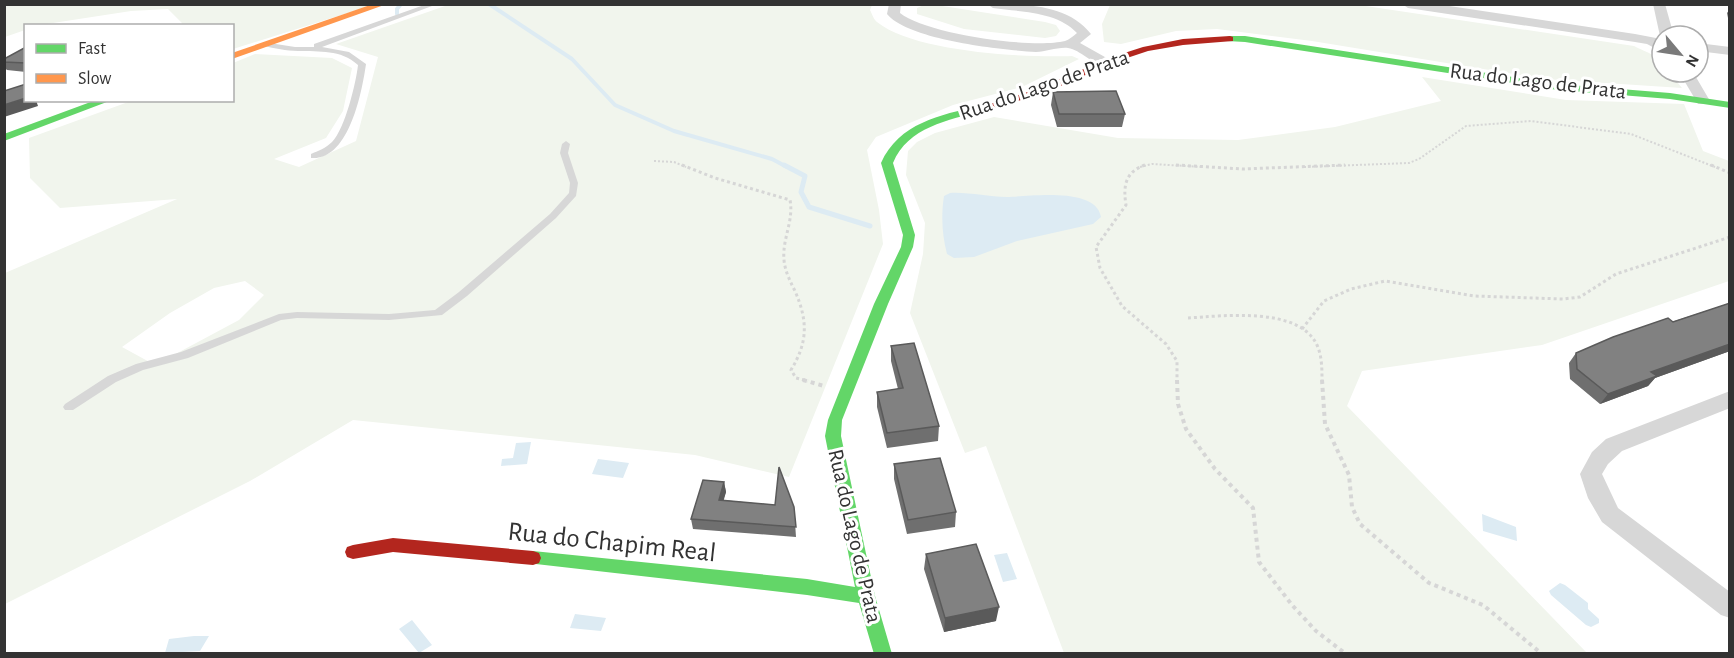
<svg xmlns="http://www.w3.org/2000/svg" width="1734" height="658" viewBox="0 0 1734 658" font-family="'Alegreya Sans',sans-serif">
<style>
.green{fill:#f1f5ed;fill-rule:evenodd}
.water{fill:#ddebf3}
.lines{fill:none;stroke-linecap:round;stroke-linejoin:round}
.stream-far1{stroke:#ddebf3;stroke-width:4}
.stream{stroke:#ddebf3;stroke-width:5}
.path-far2{stroke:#d6d6d6;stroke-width:2;stroke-dasharray:2 2;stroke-linecap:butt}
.path-far1{stroke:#d6d6d6;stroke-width:3;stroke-dasharray:3 3;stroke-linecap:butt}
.path{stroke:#d6d6d6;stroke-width:4;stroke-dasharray:4 4;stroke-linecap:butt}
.lane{fill:#d7d7d7;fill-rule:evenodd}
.street{fill:#d7d7d7;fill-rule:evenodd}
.fast{fill:#63d668;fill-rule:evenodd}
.slow{fill:#ff974d;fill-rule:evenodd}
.jam{fill:#b3261e;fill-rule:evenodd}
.wall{fill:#6f6f6f}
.shaded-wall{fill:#5a5a5a}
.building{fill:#818181;stroke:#5a5a5a;stroke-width:1.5}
.labels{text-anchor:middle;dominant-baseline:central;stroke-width:6;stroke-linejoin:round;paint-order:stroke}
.street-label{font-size:22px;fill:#333;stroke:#fff}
.near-street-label{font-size:27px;fill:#333;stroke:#fff}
</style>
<rect width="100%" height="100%" fill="#fff"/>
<path class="green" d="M 4,5 L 373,5 L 233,49 L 232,26 L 181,25 L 182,23 L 168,9 L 131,11 L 40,25 L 26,26 L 25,30 L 5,37 Z
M 434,5 L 872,5 L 870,10 C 872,14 874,20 877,22 C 914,52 1025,58 1072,56 L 1079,59 L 1022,87 L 953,105 L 876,137 L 867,150 L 879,210 L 883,244 L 789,477 L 695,455 L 353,420 L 250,481 L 5,604 L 5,273 L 177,199 L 60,208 L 30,178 L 29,138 L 131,101 L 232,100 L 233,63 L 255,54 L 332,58 L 352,68 L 343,111 L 326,138 L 274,159 L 299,167 L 356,141 L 378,57 L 336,44 L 445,6 ZM 245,281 L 264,295 L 239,320 L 155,365 L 122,347 L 170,313 L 214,288 Z
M 924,5 L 936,5 L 1045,22 L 1056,25 L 1060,31 L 1056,36 L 1045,38 L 964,29 L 917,14 L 917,8 Z
M 1110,5 L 1359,5 L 1634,46 C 1647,53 1662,55 1662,72 L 1669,72 L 1682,88 L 1544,79 L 1312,41 L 1217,29 L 1176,31 L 1121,44 L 1104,42 L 1102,24 Z
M 1422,77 L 1566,100 L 1684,104 L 1703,151 L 1729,161 L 1729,281 L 1542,345 L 1362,371 L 1347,406 L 1587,653 L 1064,653 L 986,446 L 965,453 L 910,313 L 923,254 L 925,223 L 906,175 L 908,151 L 917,142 L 935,133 L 994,117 L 1118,138 L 1238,140 L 1335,127 L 1441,101 Z"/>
<path class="water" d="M 950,193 C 969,192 988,197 1007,197 C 1027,197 1096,186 1101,217 L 1093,224 L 1017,241 L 974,257 L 954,258 L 947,254 C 942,235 941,215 944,196 Z
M 531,442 L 527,464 L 501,466 L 502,459 L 513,458 L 516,443 Z
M 598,459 L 629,463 L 623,478 L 592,474 Z
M 1482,514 L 1516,527 L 1517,541 L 1483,531 Z
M 1007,553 L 1017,579 L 1003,582 L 994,555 Z
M 1560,583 L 1565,585 L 1588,603 L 1588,609 L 1599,619 L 1599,623 L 1591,627 L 1586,625 L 1551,595 L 1549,591 Z
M 575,614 L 606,618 L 601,631 L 570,628 Z
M 412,620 L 432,645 L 419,653 L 399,629 Z
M 194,636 L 209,636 L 200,651 L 165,653 L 169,639 Z"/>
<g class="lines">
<path class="stream-far1" d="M 489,4 L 572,59 L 615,105 L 674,131 L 772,159 L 787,167
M 397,14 L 397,9 L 401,4"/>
<path class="stream" d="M 784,165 L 805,176 L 801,192 L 809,207 L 870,226"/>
<path class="path-far2" d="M 654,161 L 674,162 L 686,167
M 1140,167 L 1152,164 L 1203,167
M 1304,167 L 1409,163 L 1419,159 L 1466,126 L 1531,121 L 1631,134 L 1715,167"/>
<path class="path-far1" d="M 682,165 L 715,178 L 790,200 C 794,221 782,239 784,260 C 785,271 790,281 795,291 C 808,321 808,342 791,370 L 796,378 L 808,381
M 1145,165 C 1125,172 1123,186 1126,205 L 1096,247 L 1100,268 L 1122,306 L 1166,344 L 1177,361 L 1177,381
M 1176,165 L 1243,169 L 1345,165
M 1711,165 L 1730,173
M 1188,318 C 1222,316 1299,306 1317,345 C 1322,356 1322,369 1322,381
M 1302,329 L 1324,301 L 1351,289 L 1385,281 L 1474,296 L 1563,299 L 1580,297 L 1616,274 L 1730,237"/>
<path class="path" d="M 803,380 L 824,386
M 1177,380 L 1178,404 L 1186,429 L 1215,469 L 1253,508 L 1259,562 L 1292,605 L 1316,631 L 1346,654
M 1322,380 L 1325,424 L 1349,475 L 1352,507 L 1360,524 L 1429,583 L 1483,605 L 1542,654"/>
<path class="lane" d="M 427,4 L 432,6 L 322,47 L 349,52 L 366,64 C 362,92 349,161 311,158 L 311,154 C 318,151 326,148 332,142 C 345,129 356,83 358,65 C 340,49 320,52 298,51 C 286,51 275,48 263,46 L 263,42 L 295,47 L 314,47 L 314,44 Z
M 566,141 L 570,144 L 568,153 L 578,183 L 576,196 L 556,218 L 467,296 L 442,315 L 389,320 L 297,318 L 281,320 L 188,358 L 143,370 L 116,382 L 73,410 L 65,410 L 63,407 L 65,404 L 108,376 L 136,364 L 181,352 L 279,314 L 297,312 L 389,314 L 435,310 L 459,292 L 550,214 L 569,193 L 570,183 L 560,153 L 562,144 Z"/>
<path class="street" d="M 889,4 L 901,4 L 900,13 C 926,34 1032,49 1065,41 C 1069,40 1073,36 1077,33 C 1057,11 1020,12 993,8 L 987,4 C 1022,4 1067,3 1091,34 L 1080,43 L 1112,61 L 1110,64 C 1094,68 1082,50 1068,48 C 1057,47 1046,52 1036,52 C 1002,50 908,40 887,14 Z
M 1402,4 L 1436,4 L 1635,34 L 1656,38 L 1662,42 L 1662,52 L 1647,44 L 1635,42 L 1408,8 Z
M 1653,4 L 1665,4 L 1674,36 L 1662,36 L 1662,38 L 1660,36 Z
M 1698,43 L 1730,47 L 1730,55 L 1698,51 Z
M 1679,72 L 1693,72 L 1710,101 L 1708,104 L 1698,104 Z
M 1730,391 L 1730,408 L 1622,451 L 1608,464 L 1602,474 L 1618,508 L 1730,592 L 1730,618 L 1721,615 L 1602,522 L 1588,498 L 1580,474 L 1592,452 L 1606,439 Z"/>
<path class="fast" d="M 1230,36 L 1245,36 L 1558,84 L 1670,93 L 1730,102 L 1730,108 L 1670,99 L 1558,90 L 1245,42 L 1227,41 L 1227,37 Z
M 96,100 L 112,100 L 4,141 L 4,134 Z
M 979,106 L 983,107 L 983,111 C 948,120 908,127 893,163 L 915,235 L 913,247 L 888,304 L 842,420 L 841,436 L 875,596 L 892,654 L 874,654 L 859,603 L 807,595 L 527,563 L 525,558 L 527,553 L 533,551 L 807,579 L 855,587 L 825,436 L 828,420 L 874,304 L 901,247 L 903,235 L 881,163 C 899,123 940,115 979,106 Z"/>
<path class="slow" d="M 373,4 L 387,4 L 232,59 L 232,53 Z"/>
<path class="jam" d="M 1230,36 L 1233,37 L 1233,41 L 1183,45 L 1148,51 L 1118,61 L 1042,94 L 979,112 L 974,109 L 1034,90 L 1112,57 L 1143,47 L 1183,39 Z
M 393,538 L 533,551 L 539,553 L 541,558 L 539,563 L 533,565 L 393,552 L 353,559 L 347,557 L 345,552 L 347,547 L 353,545 Z"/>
</g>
<path class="wall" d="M 1730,9 L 1730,28 L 1727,13 Z
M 26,47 L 26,72 L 7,70 L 4,67 L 4,59 Z
M 1053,92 L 1125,114 L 1122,127 L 1057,127 L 1051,105 Z
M 1730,303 L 1730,351 L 1655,378 L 1648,386 L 1600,404 L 1570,379 L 1569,363 L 1576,353 Z
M 891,346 L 939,426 L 938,441 L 887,448 L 877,407 L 877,392 L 898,389 L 891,361 Z
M 894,464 L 956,512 L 955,527 L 907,534 L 894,479 Z
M 724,482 L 726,492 L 723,500 L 794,507 L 796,537 L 693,529 L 691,519 Z
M 926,554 L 996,621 L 944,632 L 924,569 Z"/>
<path class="shaded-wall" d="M 26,98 L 26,100 L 36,100 L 38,106 L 4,117 L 4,105 Z
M 1730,344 L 1730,351 L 1655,378 L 1648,386 L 1600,404 L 1608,394 L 1651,372 Z
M 724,482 L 726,492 L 721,510 L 719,500 Z
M 999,607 L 996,621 L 944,632 L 945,618 Z"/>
<path class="building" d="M 26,47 L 26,63 L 4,62 L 4,59 Z
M 26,84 L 26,98 L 4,105 L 4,91 Z
M 1116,91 L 1125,114 L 1059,114 L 1053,92 Z
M 1730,303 L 1730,344 L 1651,372 L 1657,376 L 1608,394 L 1577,369 L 1576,353 L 1613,337 L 1668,318 L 1673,322 Z
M 914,343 L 939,426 L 887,433 L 877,392 L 903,388 L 891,346 Z
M 940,458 L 956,512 L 908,520 L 894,464 Z
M 779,467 L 794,507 L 796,527 L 691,519 L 703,480 L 724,482 L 719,500 L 775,505 Z
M 976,544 L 999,607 L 945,618 L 926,554 Z"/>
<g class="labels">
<g class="street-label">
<text transform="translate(1538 81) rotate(7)">Rua do Lago de Prata</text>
<text transform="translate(1044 85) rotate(-19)">Rua do Lago de Prata</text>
<text transform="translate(855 536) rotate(77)">Rua do Lago de Prata</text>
</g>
<g class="near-street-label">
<text transform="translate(612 542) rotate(6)">Rua do Chapim Real</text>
</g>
</g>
<rect width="1734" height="658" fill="none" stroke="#333333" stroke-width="12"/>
<rect x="24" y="24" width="210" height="78" fill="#ffffff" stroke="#adadad" stroke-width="1.5"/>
<rect x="36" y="44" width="30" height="9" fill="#63d668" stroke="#adadad" stroke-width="1.5"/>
<text x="78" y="54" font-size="18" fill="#333333">Fast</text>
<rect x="36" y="74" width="30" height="9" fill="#ff974d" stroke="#adadad" stroke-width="1.5"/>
<text x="78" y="84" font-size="18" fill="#333333">Slow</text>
<g transform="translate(1680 54) rotate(119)"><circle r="28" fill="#ffffff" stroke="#adadad" stroke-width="1.5"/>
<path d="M0-4.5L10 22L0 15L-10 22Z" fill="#7a7a7a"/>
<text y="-9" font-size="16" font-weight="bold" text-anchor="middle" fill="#333333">N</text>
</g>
</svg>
